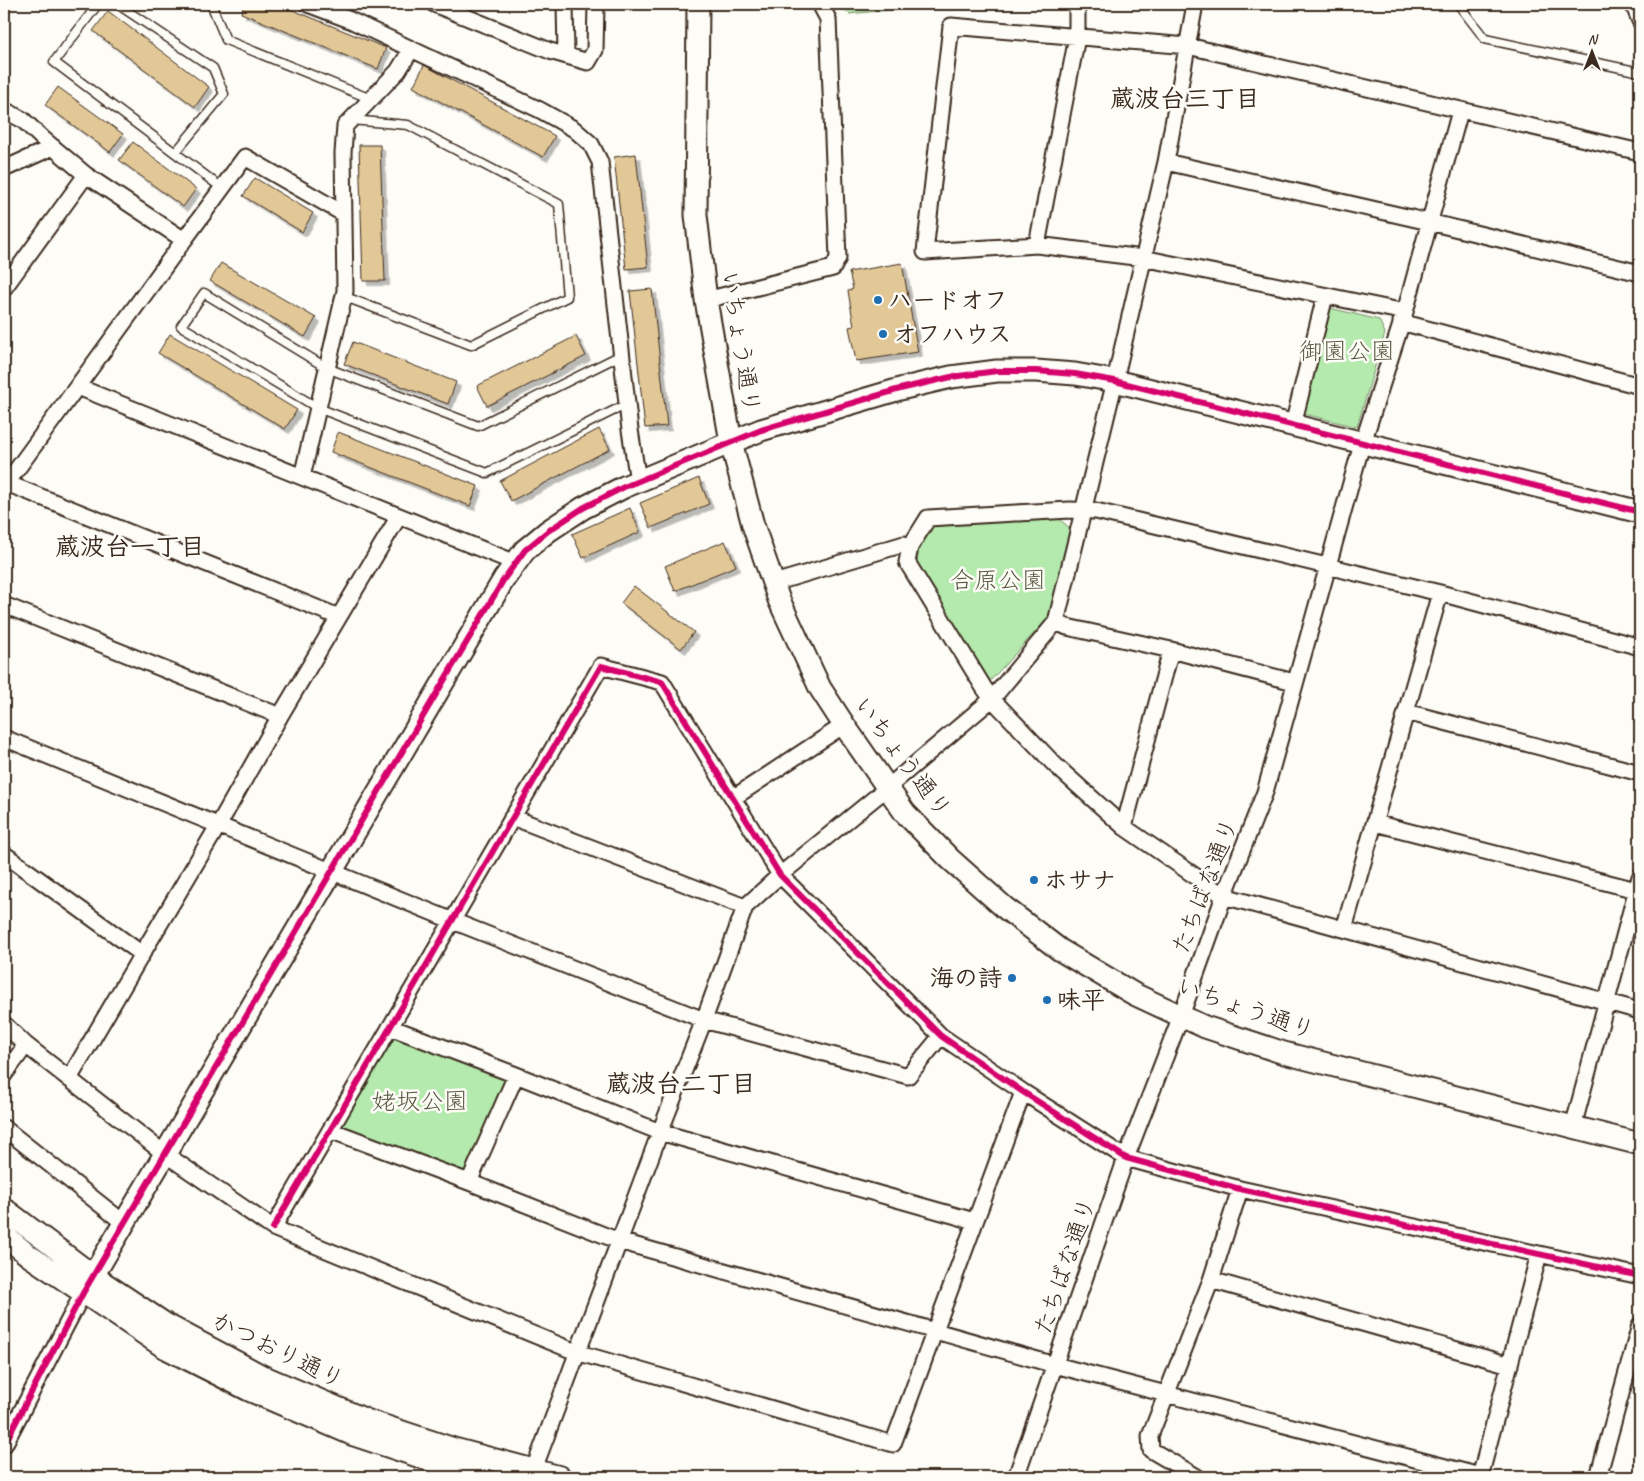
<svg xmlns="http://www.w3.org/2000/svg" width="1644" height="1481" viewBox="0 0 1644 1481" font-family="Caveat,'Klee One',sans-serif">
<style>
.green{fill:#b4eaad;stroke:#788a66}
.building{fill:#e2c897;stroke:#3b2a1e;filter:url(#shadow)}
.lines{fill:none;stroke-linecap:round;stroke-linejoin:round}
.lane-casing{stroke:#3b2a1e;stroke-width:11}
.street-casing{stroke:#3b2a1e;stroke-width:19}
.secondary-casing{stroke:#3b2a1e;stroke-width:25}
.lane{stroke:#fdfcf7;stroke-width:8}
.street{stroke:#fdfcf7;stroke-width:15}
.secondary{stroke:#fdfcf7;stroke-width:21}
.cycleway-casing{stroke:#fdfcf7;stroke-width:9}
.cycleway{stroke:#d6006c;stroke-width:6}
.poi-dot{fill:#1f6fb2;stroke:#fdfcf7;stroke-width:2}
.labels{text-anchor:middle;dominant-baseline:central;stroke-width:5;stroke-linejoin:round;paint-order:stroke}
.poi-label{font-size:24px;font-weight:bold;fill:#3b2a1e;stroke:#fdfcf7;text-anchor:start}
.street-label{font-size:24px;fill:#3b2a1e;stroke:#fdfcf7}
.park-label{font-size:24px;fill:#595a42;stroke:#fdfcf7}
.neighbourhood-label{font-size:25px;font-weight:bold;fill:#3b2a1e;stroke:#fdfcf7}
</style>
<defs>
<filter id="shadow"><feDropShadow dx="4.5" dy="4.5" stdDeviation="0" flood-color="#0004"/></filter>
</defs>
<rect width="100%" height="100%" fill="#fdfcf7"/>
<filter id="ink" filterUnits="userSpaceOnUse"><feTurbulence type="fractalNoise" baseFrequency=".02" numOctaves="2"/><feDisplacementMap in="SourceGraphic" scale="10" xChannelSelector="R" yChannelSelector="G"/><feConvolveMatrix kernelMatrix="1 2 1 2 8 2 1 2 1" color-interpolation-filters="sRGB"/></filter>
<g filter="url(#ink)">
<path class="green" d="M 841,4 L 948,4 L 849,14 Z
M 1326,307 L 1379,320 L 1385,333 L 1357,427 L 1300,413 Z
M 1057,517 L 1072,530 L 1050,616 L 989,682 L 917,563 L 919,547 L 936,523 Z
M 390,1027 L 516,1075 L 469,1182 L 330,1130 Z"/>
<path class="building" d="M 244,4 L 278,4 L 386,48 L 378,69 L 241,13 Z
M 108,11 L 209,87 L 195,107 L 93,31 Z
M 424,65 L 555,136 L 543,157 L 413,87 Z
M 58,87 L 123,134 L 110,152 L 45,105 Z
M 133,142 L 196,189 L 183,207 L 119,160 Z
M 359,145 L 380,145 L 385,281 L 363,281 Z
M 636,154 L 648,267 L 626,269 L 614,157 Z
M 255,178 L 313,213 L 302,232 L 243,196 Z
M 221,263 L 316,318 L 305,337 L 210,281 Z
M 902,263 L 918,352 L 856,361 L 849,327 L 854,326 L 848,291 L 853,289 L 849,272 Z
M 652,289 L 667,426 L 645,428 L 630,291 Z
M 170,334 L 297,410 L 285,429 L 158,353 Z
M 576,336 L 586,356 L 487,406 L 477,386 Z
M 353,342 L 456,382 L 448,404 L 344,364 Z
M 599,429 L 610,449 L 511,501 L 500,481 Z
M 338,432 L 478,486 L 470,506 L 331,452 Z
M 699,478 L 709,504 L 651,528 L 640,503 Z
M 630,508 L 640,532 L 583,558 L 572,534 Z
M 725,541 L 736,566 L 675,591 L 665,566 Z
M 634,586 L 694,632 L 681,649 L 621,603 Z"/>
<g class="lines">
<g class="lane-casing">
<path id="lane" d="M 98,4 L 54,62 L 222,188
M 117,4 L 213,68 L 224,94 L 175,153
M 211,4 L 226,40 L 371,99
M 1458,4 L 1485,39 L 1640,72
M 343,296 L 471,345 L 567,297 L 559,204 L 408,125 L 351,120
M 621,355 L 478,426 L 327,368 L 204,293 L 181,326 L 318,408 L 487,473 L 627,404"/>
</g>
<g class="street-casing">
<path id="street" d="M 308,4 L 350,20 L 540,110 L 574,129 L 591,144 L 600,162 L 630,430 L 638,481
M 434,4 L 550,51 L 588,62 L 595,50 L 596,4
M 565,4 L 566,55
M 1633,4 L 1640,21
M 1166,162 L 1429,222 L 1640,273
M 4,169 L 53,147
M 184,240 L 245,157 L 344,214
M 1037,245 L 1077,37 L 1077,4
M 4,288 L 86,175
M 706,300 L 833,268 L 838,258 L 828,19 L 820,4
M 1405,312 L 1143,258 L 1037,245 L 925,252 L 951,26 L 1188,46 L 1640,152
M 1401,322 L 1640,386
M 78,387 L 516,563
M 1293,425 L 1325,296
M 302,477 L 345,291 L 343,153 L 345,126 L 398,71 L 411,50
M 4,482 L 339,617
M 4,487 L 184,240 L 86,175 L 42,138 L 23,120 L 6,111
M 774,583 L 904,544 L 910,547
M 4,605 L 280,716
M 1056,622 L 1067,627 L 1171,650 L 1294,682
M 1640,647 L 1440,593 L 1096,511 L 1070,510 L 928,518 L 910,547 L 907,562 L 984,688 L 992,699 L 1055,765 L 1124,827 L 1224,896 L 1640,1011
M 1406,712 L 1640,773
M 4,738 L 463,925 L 704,1020 L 908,1076 L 941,1036
M 733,798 L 844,725
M 512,817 L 745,907
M 1375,823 L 1640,891
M 1124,827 L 1171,650
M 4,854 L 142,954
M 1344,929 L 1440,593
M 4,1024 L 26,1045 L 165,1154 L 273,1228 L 576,1352 L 893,1444 L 1023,1092
M 390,1027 L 516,1075 L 660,1132 L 974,1221
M 4,1075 L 26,1045
M 69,1079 L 142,954 L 218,826 L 280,716 L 399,516
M 1573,1127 L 1640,877
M 4,1128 L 124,1223
M 330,1130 L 469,1182 L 619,1241 L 1055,1365 L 1480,1476
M 469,1182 L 516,1075
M 273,1228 L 601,666 L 662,682 L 780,875 L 941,1036 L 1023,1092 L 1126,1158 L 1240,1189 L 1640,1276
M 1211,1280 L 1510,1365
M 4,1445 L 83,1293
M 531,1477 L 660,1132 L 704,1020 L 745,907 L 780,875 L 887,788 L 992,699 L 1056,622 L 1112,393 L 1166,162 L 1195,4
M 1016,1477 L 1126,1158 L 1181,1016 L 1224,896 L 1265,792 L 1358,458 L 1405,312 L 1460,111
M 1197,1477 L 1151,1450 L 1150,1436 L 1211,1280 L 1240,1189
M 1480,1477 L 1539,1254
M 1598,1477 L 1640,1325"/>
</g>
<g class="secondary-casing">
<path id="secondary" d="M 698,4 L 696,215 L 706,300 L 731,442 L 753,525 L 779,600 L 820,688 L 844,725 L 905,813 L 950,859 L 1005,908 L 1060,950 L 1134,994 L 1181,1016 L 1205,1027 L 1284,1053 L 1640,1144
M 4,1209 L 93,1276 L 165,1324 L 262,1376 L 366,1420 L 454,1449 L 560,1477
M 4,1235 L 28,1255 L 164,1347 L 249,1390 L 354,1435 L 481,1477
M 83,1293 L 504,579 L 525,550 L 548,531 L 583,508 L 624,487 L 761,430 L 900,389 L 951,377 L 997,371 L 1036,371 L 1075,374 L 1115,381 L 1640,512"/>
</g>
<use href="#lane" class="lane"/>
<use href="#street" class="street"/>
<use href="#secondary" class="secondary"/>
<g class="cycleway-casing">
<path id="cycleway" d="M 273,1228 L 601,666 L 662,682 L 780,875 L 941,1036 L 1023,1092 L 1126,1158 L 1240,1189 L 1640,1276
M 4,1445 L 83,1293 L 504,579 L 525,550 L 548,531 L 583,508 L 624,487 L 761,430 L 900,389 L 951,377 L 997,371 L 1036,371 L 1075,374 L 1115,381 L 1640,512"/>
</g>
<use href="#cycleway" class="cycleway"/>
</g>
</g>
<g class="poi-dot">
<circle cx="878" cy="300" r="5"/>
<circle cx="883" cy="334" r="5"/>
<circle cx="1034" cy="880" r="5"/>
<circle cx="1012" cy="978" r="5"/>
<circle cx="1047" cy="1000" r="5"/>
</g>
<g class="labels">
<g class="poi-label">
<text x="888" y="300">ハードオフ</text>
<text x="893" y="334">オフハウス</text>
<text x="1044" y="880">ホサナ</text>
<text x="1002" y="978" text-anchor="end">海の詩</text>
<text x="1057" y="1000">味平</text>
</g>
<g class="street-label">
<text transform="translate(741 342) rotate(81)">いちょう通り</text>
<text transform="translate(903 757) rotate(53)">いちょう通り</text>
<text transform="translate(1205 886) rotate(-69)">たちばな通り</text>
<text transform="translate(1246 1008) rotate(19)">いちょう通り</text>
<text transform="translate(1065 1266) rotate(-71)">たちばな通り</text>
<text transform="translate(278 1350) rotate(26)">かつおり通り</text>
</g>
<g class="park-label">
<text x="1347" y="351">御園公園</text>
<text x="998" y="580">合原公園</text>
<text x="420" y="1101">姥坂公園</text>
</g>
<g class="neighbourhood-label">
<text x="1185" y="99">蔵波台三丁目</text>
<text x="130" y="547">蔵波台一丁目</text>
<text x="681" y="1084">蔵波台二丁目</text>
</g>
</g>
<rect width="1644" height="1481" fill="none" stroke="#fdfcf7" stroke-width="20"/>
<rect x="10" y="10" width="1624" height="1461" fill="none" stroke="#3b2a1e" stroke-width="2" filter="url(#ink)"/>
<g transform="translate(1592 52)" stroke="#fdfcf7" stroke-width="4" paint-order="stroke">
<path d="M0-4L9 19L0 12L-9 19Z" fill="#3b2a1e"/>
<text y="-8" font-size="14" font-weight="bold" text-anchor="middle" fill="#3b2a1e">N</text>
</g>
</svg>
